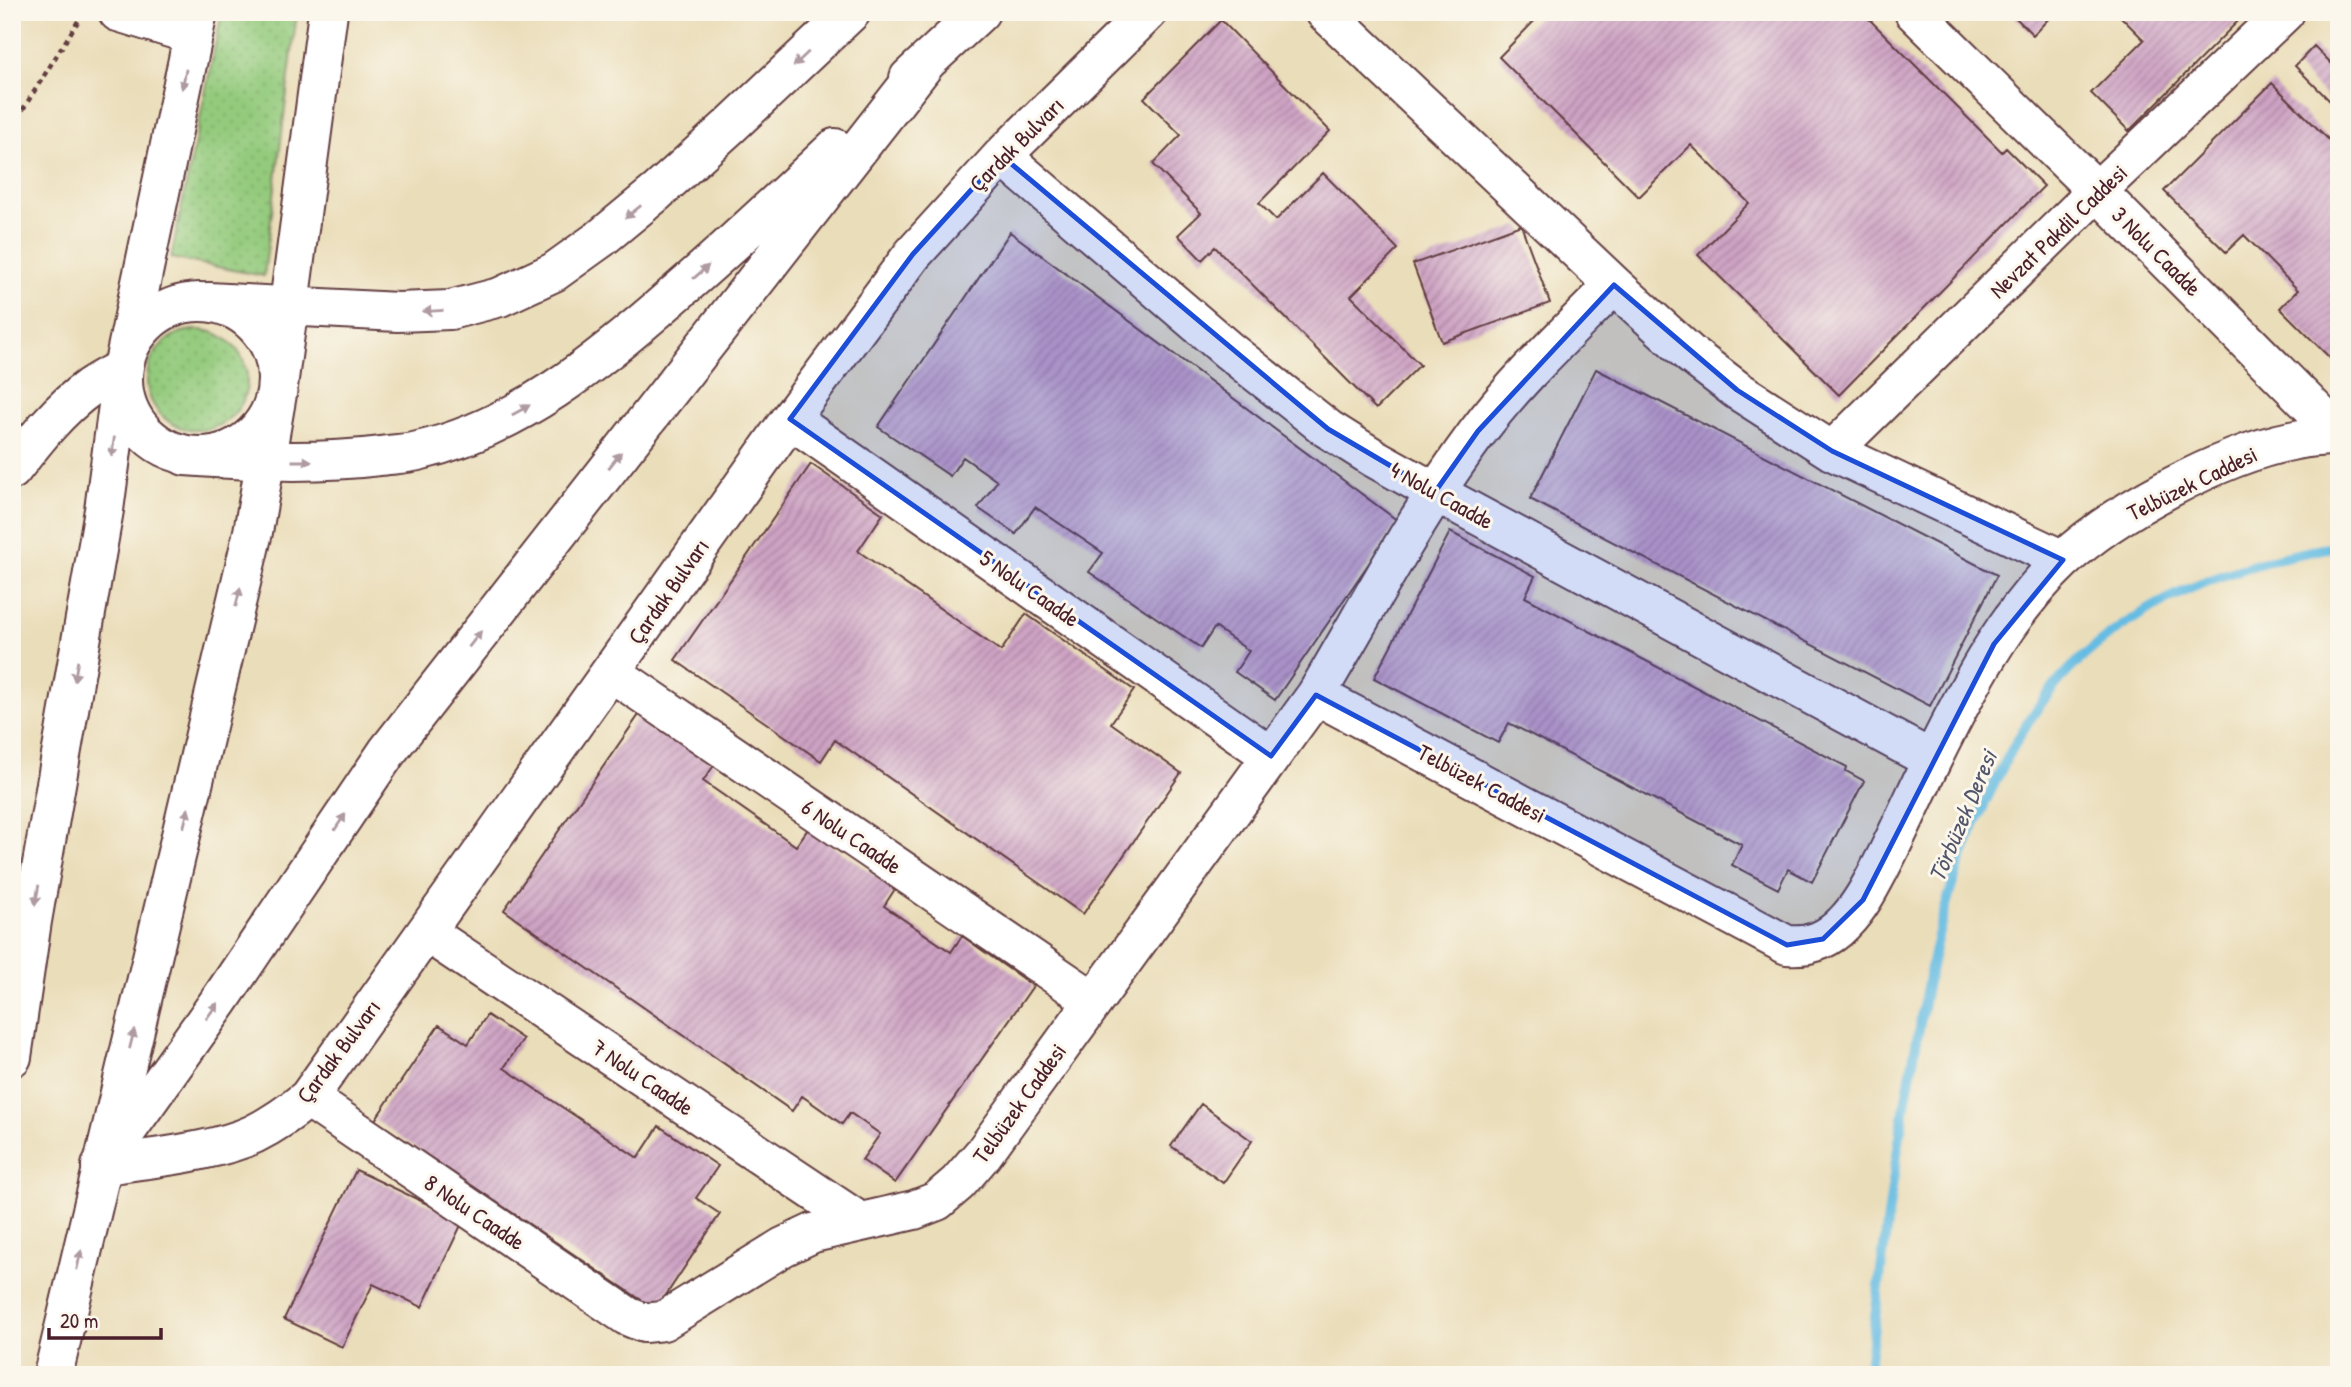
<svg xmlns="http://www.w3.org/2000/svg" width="2351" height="1387" viewBox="0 0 2351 1387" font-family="'Patrick Hand',sans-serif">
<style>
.grass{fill:url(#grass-dots);stroke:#6e7454;stroke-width:2}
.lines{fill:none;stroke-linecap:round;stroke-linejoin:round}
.stream{stroke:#65bce2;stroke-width:10}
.building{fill:url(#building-hatch)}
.minor-casing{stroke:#623c40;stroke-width:42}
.major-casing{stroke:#623c40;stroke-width:42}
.highway-casing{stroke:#623c40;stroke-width:42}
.path{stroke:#623c40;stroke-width:4.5;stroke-dasharray:5 5;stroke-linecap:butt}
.minor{stroke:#fff;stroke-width:38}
.major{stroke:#fff;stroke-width:38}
.highway{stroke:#fff;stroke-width:38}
.oneway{fill:#ae9aa0}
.marked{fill:#1d4ed8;fill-opacity:0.2;stroke:#1d4ed8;stroke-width:5;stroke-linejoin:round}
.labels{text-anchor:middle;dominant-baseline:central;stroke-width:6;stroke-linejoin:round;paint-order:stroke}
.street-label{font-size:23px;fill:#4a1f2b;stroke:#fbf7ec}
.water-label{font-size:24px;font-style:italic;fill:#53566b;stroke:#fbf7ec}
</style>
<defs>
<pattern id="grass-dots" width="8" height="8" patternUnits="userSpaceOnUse" patternTransform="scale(1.75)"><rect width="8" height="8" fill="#93ca7c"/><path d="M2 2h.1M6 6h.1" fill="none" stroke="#80ad6b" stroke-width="1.8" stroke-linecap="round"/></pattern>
<pattern id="building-hatch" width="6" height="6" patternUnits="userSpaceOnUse" patternTransform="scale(1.75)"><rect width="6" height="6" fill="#cea3c4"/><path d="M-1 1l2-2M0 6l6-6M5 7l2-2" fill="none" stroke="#a9849f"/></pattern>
</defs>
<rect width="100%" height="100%" fill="#fbf7ec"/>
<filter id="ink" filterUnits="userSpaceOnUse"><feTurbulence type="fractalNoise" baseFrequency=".0143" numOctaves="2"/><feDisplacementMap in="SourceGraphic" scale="14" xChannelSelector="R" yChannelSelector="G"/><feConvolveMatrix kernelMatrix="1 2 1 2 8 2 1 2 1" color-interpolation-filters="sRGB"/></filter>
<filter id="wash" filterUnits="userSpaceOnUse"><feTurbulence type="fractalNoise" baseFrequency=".00686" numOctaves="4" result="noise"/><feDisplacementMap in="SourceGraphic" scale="28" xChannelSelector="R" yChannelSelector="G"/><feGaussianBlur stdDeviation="1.57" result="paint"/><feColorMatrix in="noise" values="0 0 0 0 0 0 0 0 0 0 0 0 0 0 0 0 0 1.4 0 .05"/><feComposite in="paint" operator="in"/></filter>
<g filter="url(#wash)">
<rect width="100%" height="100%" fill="#eaddb9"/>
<path class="grass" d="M 222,12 L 297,12 L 264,276 L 171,258 Z
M147 380a50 50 0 1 1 100 0a50 50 0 1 1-100 0Z"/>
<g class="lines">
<path class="stream" d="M 1868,1375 C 1881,1270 1893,1165 1913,1061 C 1922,1013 1930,964 1943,916 C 1956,867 1976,820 1999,774 C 2021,730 2047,688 2085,655 C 2155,593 2248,561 2339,546"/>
</g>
<g id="blocks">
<path class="building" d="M 1543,12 L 1736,12 L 1738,15 L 1741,12 L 1862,12 L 2002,152 L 2006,148 L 2044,186 L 1839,395 L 1698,255 L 1749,203 L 1691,145 L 1639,197 L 1499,57 Z
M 2010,12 L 2055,12 L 2033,35 Z
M 2116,12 L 2247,12 L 2129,131 L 2091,93 L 2144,40 Z
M 1221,20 L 1330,131 L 1259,203 L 1276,220 L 1323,173 L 1398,249 L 1351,296 L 1420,365 L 1376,409 L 1215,247 L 1202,260 L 1178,235 L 1201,213 L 1153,164 L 1181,135 L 1144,98 Z
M 2314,46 L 2339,71 L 2339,110 L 2295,66 Z
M 2272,83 L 2339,150 L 2339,367 L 2280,308 L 2298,290 L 2244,235 L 2226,252 L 2164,191 Z
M 1521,225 L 1550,303 L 1442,342 L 1413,264 Z
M 1010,232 L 1398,521 L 1275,700 L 1235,672 L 1249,651 L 1215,627 L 1201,648 L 1089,572 L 1103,553 L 1035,507 L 1016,534 L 978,508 L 997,481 L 963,457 L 950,476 L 878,427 Z
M 1596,369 L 1997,575 L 1930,706 L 1530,499 Z
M 811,464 L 883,514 L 858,551 L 1001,651 L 1026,614 L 1134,690 L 1111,723 L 1181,773 L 1083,914 L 835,740 L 821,761 L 675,660 Z
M 1450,532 L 1535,576 L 1525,597 L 1847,767 L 1846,771 L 1864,781 L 1812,882 L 1788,869 L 1778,889 L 1732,865 L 1742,845 L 1509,723 L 1498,743 L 1374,678 Z
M 641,712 L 715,764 L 703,781 L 796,846 L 808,829 L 895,889 L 884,906 L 951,952 L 962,936 L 1033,986 L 895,1183 L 862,1160 L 880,1134 L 850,1113 L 842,1124 L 802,1096 L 792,1111 L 504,910 Z
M 487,1015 L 523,1039 L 504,1068 L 638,1158 L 659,1126 L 718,1166 L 696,1198 L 720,1214 L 656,1310 L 375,1120 L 439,1025 L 468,1044 Z
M 1201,1104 L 1252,1141 L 1223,1183 L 1171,1146 Z
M 356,1170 L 463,1221 L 422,1307 L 373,1284 L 342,1347 L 284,1319 Z"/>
</g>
</g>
<g filter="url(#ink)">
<use href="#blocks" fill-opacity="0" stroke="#623c40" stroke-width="2"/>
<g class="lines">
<g class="minor-casing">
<path id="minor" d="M 118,12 L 193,35
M 1325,12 L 1614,285 L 1690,354 L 1737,390 L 1832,451 L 2063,560
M 1914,12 L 2097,191 L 2339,434
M 1002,156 L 1228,350 L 1328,429 L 1374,458 L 1435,492 L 1932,760
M 790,419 L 1271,756
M 1832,451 L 2097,191 L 2285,12
M 12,470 C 35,440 59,409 90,387 C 100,380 112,374 123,368
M 611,672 L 1094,1001
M 1316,695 C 1368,607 1416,515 1477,433 C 1517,379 1568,332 1614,285
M 426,932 L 860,1222
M 308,1098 L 627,1316 L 644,1323 L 663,1321 L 783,1247 L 813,1233 L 914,1210 L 937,1201 L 958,1183 L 983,1154 L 1316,695 L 1787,945 C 1810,947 1828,940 1844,923 C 1859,908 1869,889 1879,870 C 1898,834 1914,797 1932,760 C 1967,689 2004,616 2062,561 C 2114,512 2221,455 2291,441 C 2307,437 2323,437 2339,435
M 101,1166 C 147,1158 213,1153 254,1134 C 274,1124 291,1112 308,1098 L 790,419 L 913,254 L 1002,156 L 1148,12"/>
</g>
<g class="major-casing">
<path id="major" d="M 909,78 L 980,12
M 209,302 L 398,312 L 450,310 L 500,297 L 554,272 L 600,239 L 657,192 L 731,125 L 851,12
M 185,456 C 251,461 316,464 381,456 C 393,454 406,454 418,451 C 517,428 599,361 674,295 C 729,248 782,198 835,148
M 103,1164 L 220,1000 L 387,752 L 928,60"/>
</g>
<g class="highway-casing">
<path id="highway" d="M123 379a77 77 0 1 1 154 0a77 77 0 1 1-154 0Z
M 12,1057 L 32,921 L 104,510 L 123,368 L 198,12
M 53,1375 L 253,532 L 277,394 L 328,12"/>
</g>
<path class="path" d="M 12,127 L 80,18"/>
<use href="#minor" class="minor"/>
<use href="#major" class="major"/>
<use href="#highway" class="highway"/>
</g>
<defs><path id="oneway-solid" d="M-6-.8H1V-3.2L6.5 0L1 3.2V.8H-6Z" transform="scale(1.75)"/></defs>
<g class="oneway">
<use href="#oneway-solid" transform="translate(801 59) rotate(137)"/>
<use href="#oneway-solid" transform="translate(184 79) rotate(102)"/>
<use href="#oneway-solid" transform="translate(633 212) rotate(141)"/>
<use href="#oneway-solid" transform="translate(701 272) rotate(-41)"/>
<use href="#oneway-solid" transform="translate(433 311) rotate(177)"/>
<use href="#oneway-solid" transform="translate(521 410) rotate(-29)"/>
<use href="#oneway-solid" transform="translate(113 447) rotate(98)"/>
<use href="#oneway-solid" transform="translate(615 460) rotate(-52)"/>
<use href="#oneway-solid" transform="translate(302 461)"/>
<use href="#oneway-solid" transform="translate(238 597) rotate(-77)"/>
<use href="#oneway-solid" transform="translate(475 639) rotate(-52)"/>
<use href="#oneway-solid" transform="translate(76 671) rotate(100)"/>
<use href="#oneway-solid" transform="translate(186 818) rotate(-76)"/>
<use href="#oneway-solid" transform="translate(340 822) rotate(-56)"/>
<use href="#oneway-solid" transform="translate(37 895) rotate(100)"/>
<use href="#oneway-solid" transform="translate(212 1011) rotate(-54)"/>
<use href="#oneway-solid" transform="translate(132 1039) rotate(-76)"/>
<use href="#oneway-solid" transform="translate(79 1260) rotate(-77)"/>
</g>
</g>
<path class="marked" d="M 1002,156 L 1328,429 L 1435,492 L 1478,431 L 1614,285 L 1737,390 L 1832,451 L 2063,560 L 1994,644 L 1863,900 L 1823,939 L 1787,945 L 1316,695 L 1271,756 L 790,419 L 913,254 Z"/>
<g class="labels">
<g class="street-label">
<text transform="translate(1016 144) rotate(-45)">Çardak Bulvarı</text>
<text transform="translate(2058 231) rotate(-44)">Nevzat Pakdil Caddesi</text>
<text transform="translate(2157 251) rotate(45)">3 Nolu Caadde</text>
<text transform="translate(2192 483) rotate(-26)">Telbüzek Caddesi</text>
<text transform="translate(1442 495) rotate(29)">4 Nolu Caadde</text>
<text transform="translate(1030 588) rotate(35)">5 Nolu Caadde</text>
<text transform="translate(668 591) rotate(-55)">Çardak Bulvarı</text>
<text transform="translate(1482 783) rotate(28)">Telbüzek Caddesi</text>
<text transform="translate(852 836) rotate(34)">6 Nolu Caadde</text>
<text transform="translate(338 1051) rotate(-53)">Çardak Bulvarı</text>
<text transform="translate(643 1077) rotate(34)">7 Nolu Caadde</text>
<text transform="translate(1019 1103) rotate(-54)">Telbüzek Caddesi</text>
<text transform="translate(475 1212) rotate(34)">8 Nolu Caadde</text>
</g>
<g class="water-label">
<text transform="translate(1962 816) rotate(-67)">Törbüzek Deresi</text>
</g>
</g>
<rect width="2351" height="1387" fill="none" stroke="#fbf7ec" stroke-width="42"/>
<path d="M49 1328v10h112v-10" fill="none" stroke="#4a1f2b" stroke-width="3.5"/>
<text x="60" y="1328" font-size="21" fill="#4a1f2b" stroke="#fbf7ec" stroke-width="5" paint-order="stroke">20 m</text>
</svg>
